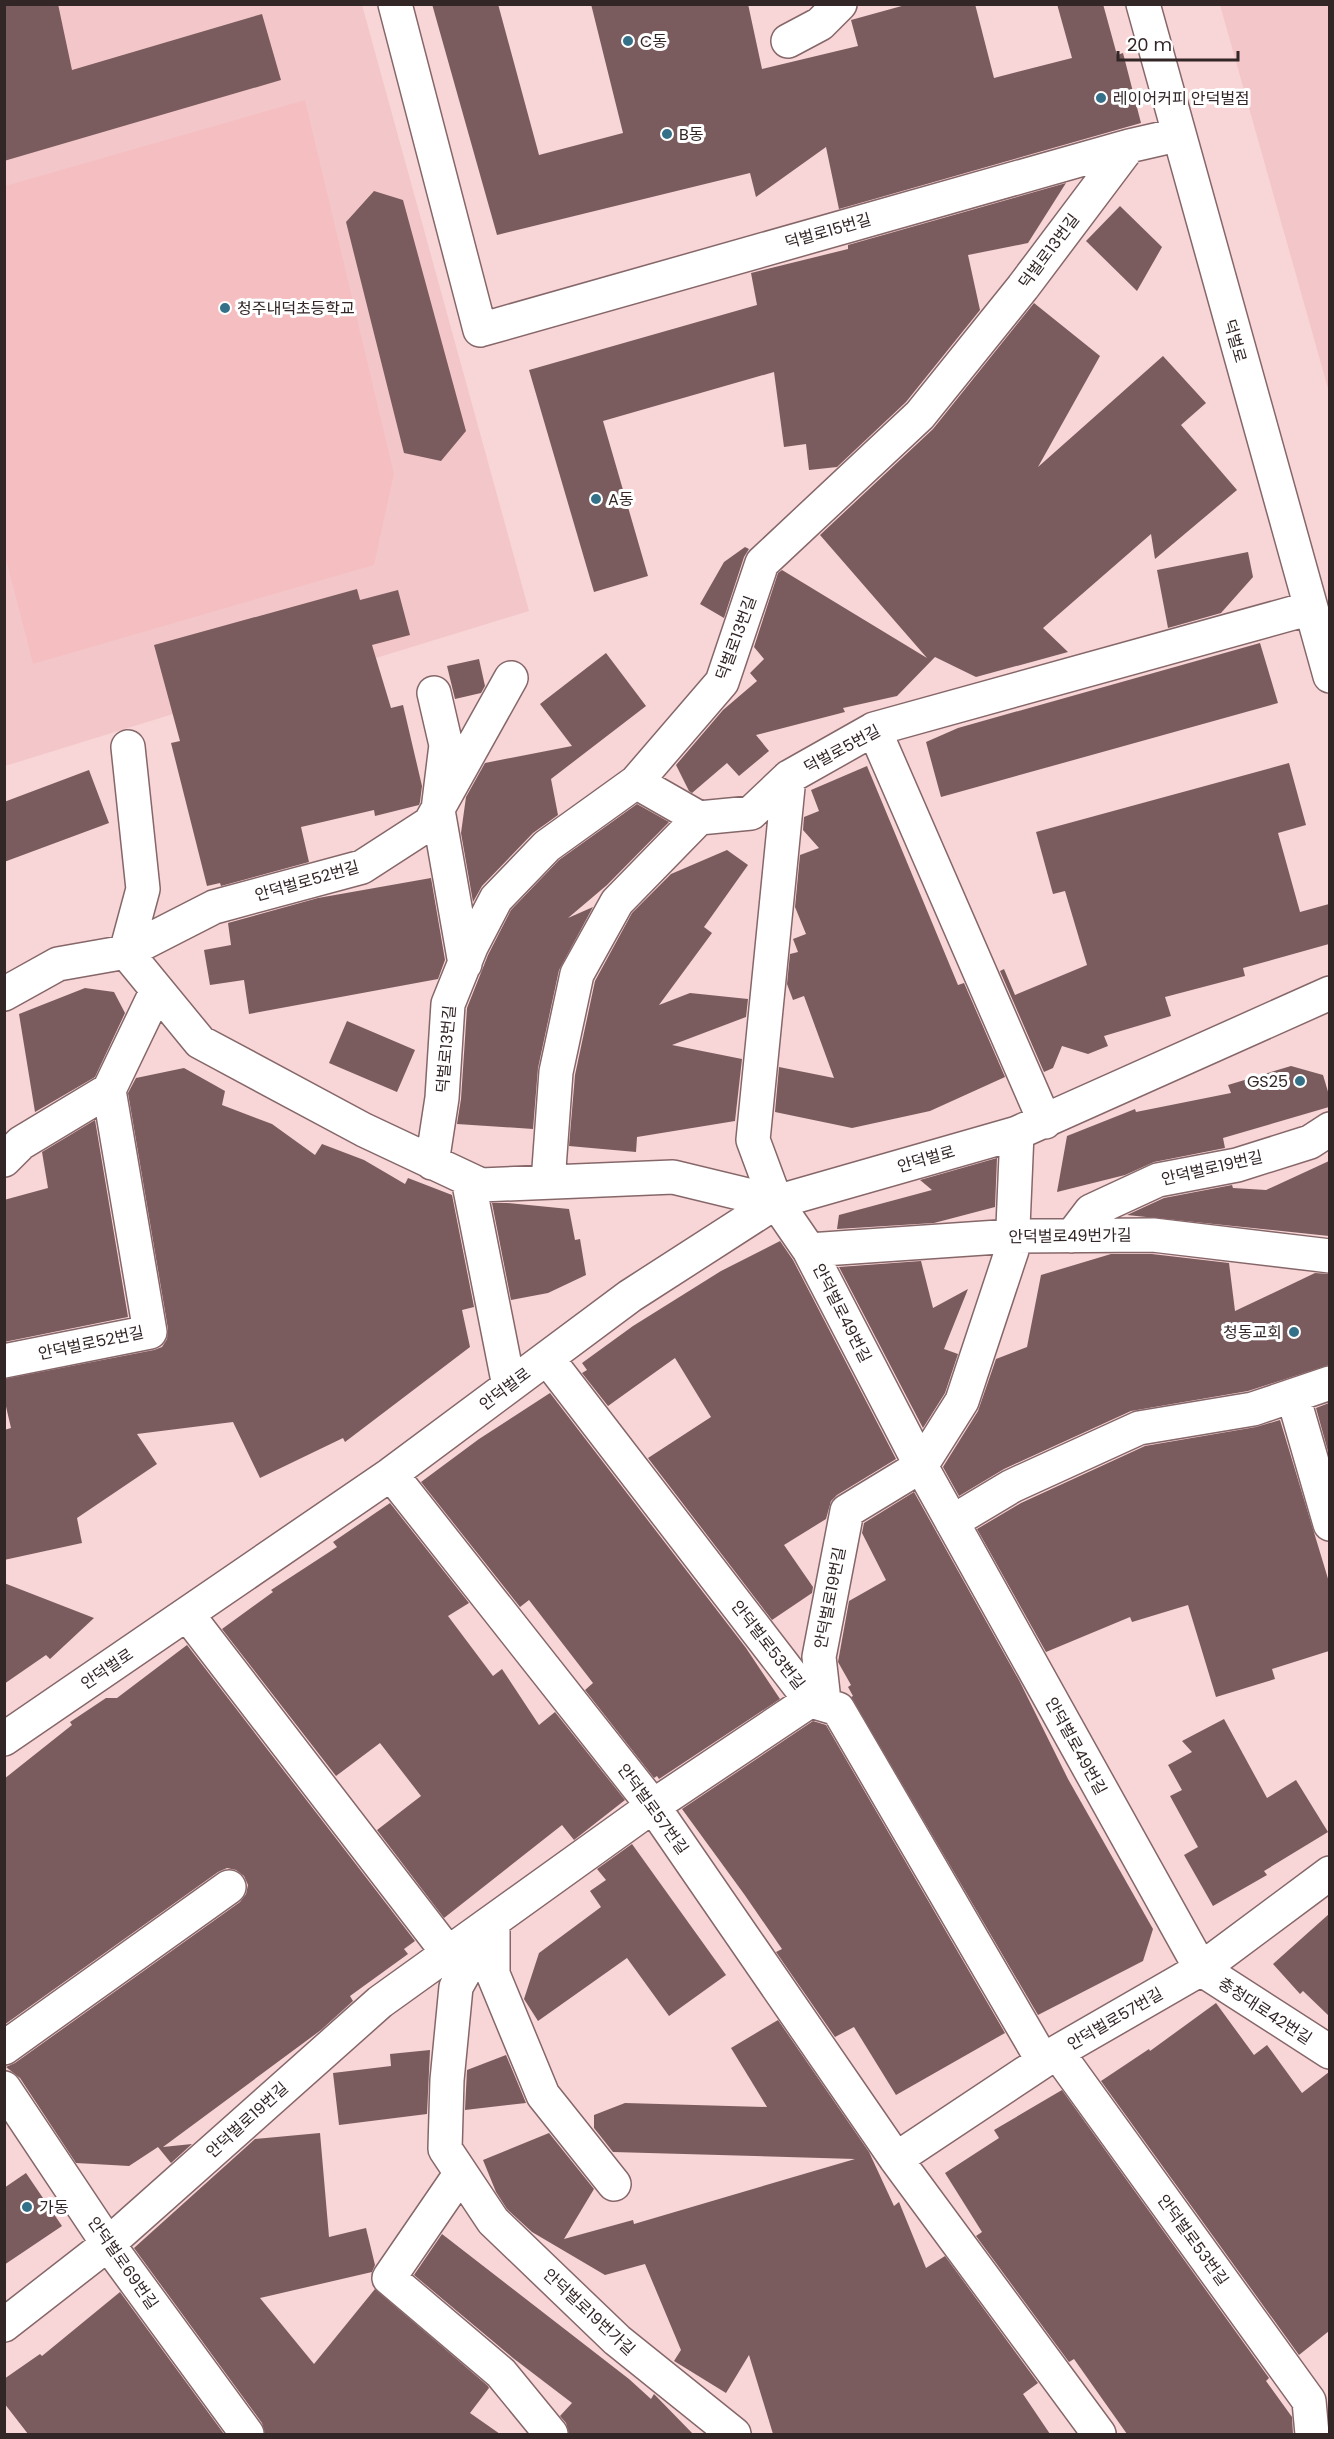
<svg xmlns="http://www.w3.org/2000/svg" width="1334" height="2439" viewBox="0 0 1334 2439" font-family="Poppins,'Noto Sans KR',sans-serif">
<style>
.built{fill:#f3c7c9}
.green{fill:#f5bec1}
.building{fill:#7b5c5e}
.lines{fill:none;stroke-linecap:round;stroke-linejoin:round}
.minor-casing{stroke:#866769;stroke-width:36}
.minor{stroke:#fff;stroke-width:33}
.poi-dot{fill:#347188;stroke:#fff;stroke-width:2}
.labels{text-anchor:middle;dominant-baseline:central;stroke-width:6;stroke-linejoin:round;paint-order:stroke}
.poi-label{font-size:16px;fill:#332627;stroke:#fff;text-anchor:start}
.street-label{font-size:16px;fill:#332627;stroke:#fff}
</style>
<rect width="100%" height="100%" fill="#f8d5d6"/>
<path class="built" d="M 5,5 L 362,5 L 529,611 L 376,658 L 173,714 L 5,766 Z
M 1220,5 L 1329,5 L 1329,392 Z"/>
<path class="green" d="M 305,100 L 394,474 L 374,565 L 33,664 L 5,555 L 5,186 Z"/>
<path class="building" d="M 4,4 L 58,4 L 72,70 L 262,14 L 281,80 L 4,161 Z
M 432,4 L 498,4 L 539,155 L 623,133 L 591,4 L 748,4 L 762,69 L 858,46 L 851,20 L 909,4 L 975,4 L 994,78 L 1072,58 L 1057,4 L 1103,4 L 1117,55 L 1123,53 L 1141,123 L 839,209 L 826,147 L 756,197 L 750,173 L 497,235 Z
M 1066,183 L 1028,243 L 968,255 L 980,310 L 906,402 L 837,467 L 809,470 L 806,444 L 784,447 L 774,372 L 603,421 L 648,576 L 594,592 L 529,370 L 757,305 L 751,273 L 848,249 L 848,245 Z
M 374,191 L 403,200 L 466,431 L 441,461 L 404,453 L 346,222 Z
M 1120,206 L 1162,247 L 1137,291 L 1086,241 Z
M 1034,303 L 1100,356 L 1038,467 L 1163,356 L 1206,403 L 1181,425 L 1237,490 L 1155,559 L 1151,534 L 1043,628 L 1068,652 L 976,677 L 935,657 L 897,696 L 843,708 L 845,712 L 756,735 L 769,751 L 739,776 L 727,763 L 692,793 L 689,791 L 676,765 L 723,710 L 757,681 L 750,673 L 764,659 L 754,647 L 778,573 L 782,570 L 927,658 L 820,535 L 933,429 Z
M 745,547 L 749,549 L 744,557 L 724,618 L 700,604 L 724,562 Z
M 1248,552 L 1253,577 L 1221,613 L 1168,628 L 1157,570 Z
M 357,589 L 360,600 L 398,590 L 410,635 L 372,645 L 391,708 L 403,705 L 422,786 L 420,802 L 419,805 L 375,816 L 374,810 L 301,827 L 309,862 L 221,886 L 220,883 L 207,886 L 171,743 L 180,741 L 154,645 Z
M 1260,643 L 1278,703 L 941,797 L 926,742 L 958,728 Z
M 606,653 L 646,706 L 551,779 L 558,815 L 533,833 L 482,886 L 473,902 L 461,833 L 466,797 L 485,763 L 572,746 L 540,704 Z
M 479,659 L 485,686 L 481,693 L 455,699 L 447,666 Z
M 1289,763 L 1306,825 L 1278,833 L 1300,912 L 1329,904 L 1329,944 L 1243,968 L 1245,976 L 1165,997 L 1171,1016 L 1104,1036 L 1108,1046 L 1088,1054 L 1062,1046 L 1053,1068 L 1044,1072 L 1000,971 L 1004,969 L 1015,995 L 1087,965 L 1065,891 L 1053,894 L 1036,832 Z
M 867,766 L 958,985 L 964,983 L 1005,1077 L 930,1111 L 852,1128 L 775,1112 L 779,1067 L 834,1078 L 804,996 L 793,1000 L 787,984 L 790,954 L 798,952 L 793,939 L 806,934 L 795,907 L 800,855 L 819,848 L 803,830 L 804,817 L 819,811 L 811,790 Z
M 89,770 L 109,823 L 4,862 L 4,802 Z
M 637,804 L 669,822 L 607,885 L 568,918 L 593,907 L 559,970 L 538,1068 L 533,1129 L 457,1124 L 461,1099 L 467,1008 L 488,955 L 511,910 L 559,860 Z
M 727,850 L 748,865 L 704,927 L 712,933 L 659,1005 L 690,993 L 748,999 L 746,1017 L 672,1045 L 742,1059 L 735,1121 L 637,1137 L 636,1152 L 569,1146 L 575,1075 L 595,981 L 632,913 L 671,874 Z
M 431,878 L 445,960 L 438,979 L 249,1014 L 244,980 L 210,985 L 204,950 L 231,945 L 228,923 L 318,898 Z
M 85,988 L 114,992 L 125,1013 L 95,1077 L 35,1112 L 19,1014 Z
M 347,1021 L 415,1050 L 397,1092 L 329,1063 Z
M 1291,1066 L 1323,1075 L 1329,1095 L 1329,1107 L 1223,1138 L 1225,1148 L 1154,1162 L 1125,1175 L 1057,1192 L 1067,1136 L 1135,1109 L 1136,1112 L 1231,1093 L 1228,1085 Z
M 184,1068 L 225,1091 L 222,1105 L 272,1124 L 315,1155 L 322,1144 L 364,1160 L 405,1184 L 408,1178 L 452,1195 L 474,1307 L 462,1310 L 470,1347 L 345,1442 L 343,1438 L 260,1478 L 233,1422 L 137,1434 L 157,1464 L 77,1518 L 82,1543 L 4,1560 L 4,1430 L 11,1428 L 4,1398 L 4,1379 L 154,1350 L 162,1347 L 167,1339 L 168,1329 L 128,1093 L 136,1078 Z
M 95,1120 L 128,1317 L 4,1342 L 4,1200 L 48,1188 L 42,1152 Z
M 997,1158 L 995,1207 L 934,1223 L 837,1229 L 839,1215 L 932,1190 L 920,1180 Z
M 1329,1161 L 1329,1236 L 1127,1215 L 1164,1198 L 1232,1185 L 1233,1188 L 1266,1190 Z
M 492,1203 L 507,1203 L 569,1209 L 575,1240 L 580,1239 L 586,1275 L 548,1293 L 511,1300 Z
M 780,1241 L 793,1260 L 896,1459 L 837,1495 L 831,1501 L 826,1519 L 784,1545 L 813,1587 L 812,1593 L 772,1620 L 648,1458 L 711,1417 L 675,1358 L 608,1406 L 582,1373 L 587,1370 L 582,1363 L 633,1326 L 721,1271 Z
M 1111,1254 L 1152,1254 L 1229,1263 L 1235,1311 L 1315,1273 L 1329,1274 L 1329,1365 L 1248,1391 L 1131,1411 L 1004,1469 L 959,1496 L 943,1467 L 978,1411 L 996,1359 L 1027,1347 L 1041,1275 Z
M 921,1261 L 933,1308 L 968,1289 L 944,1349 L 958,1354 L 945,1393 L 923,1428 L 839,1267 Z
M 550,1393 L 746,1648 L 780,1699 L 659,1779 L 657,1776 L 654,1778 L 585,1690 L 593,1683 L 529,1600 L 520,1607 L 421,1482 L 479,1439 Z
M 1329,1403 L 1329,1455 L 1316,1408 Z
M 1280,1420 L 1329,1582 L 1329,1651 L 1272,1669 L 1275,1679 L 1216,1697 L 1188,1605 L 1132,1622 L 1130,1617 L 1046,1652 L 977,1529 L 1021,1503 L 1145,1446 L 1256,1427 Z
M 914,1492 L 1020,1682 L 1068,1779 L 1153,1929 L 1143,1961 L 1038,2015 L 851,1697 L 853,1696 L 848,1687 L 851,1685 L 838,1662 L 849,1601 L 886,1580 L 862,1533 L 864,1523 Z
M 390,1503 L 469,1603 L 448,1616 L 493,1676 L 502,1669 L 539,1725 L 555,1712 L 625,1800 L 574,1840 L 562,1825 L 444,1918 L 377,1830 L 421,1796 L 380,1743 L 336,1776 L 222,1629 L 273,1592 L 271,1590 L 337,1547 L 333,1542 Z
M 4,1583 L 94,1618 L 50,1659 L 46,1655 L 4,1684 Z
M 187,1645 L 415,1941 L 404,1949 L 408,1954 L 350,1996 L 353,2001 L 321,2030 L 163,2147 L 192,2144 L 171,2163 L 158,2147 L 129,2166 L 76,2163 L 20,2078 L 6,2067 L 15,2063 L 240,1902 L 246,1894 L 248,1885 L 244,1876 L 236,1870 L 227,1868 L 218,1872 L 4,2025 L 4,1779 L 72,1725 L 70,1722 L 106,1698 L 117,1698 Z
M 1224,1719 L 1267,1798 L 1296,1780 L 1328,1832 L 1264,1871 L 1267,1875 L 1213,1906 L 1184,1855 L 1198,1847 L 1170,1796 L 1182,1790 L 1168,1765 L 1192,1752 L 1182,1741 Z
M 813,1721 L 826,1725 L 1005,2033 L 896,2095 L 854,2027 L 835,2037 L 776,1952 L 782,1949 L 744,1894 L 682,1809 Z
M 632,1844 L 726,1975 L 669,2016 L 627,1958 L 538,2021 L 524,1999 L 539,1953 L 601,1907 L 590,1891 L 606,1880 L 597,1869 Z
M 1329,1914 L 1329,2016 L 1303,1991 L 1300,1994 L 1273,1964 Z
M 1216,2003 L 1254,2055 L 1267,2045 L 1302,2093 L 1329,2072 L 1329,2331 L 1299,2355 L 1101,2081 L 1149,2049 L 1150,2051 Z
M 778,2020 L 869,2152 L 894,2206 L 899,2202 L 926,2268 L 945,2256 L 1038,2383 L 1023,2394 L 1050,2434 L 773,2434 L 749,2355 L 726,2393 L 674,2361 L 681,2350 L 645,2264 L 605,2275 L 532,2232 L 507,2209 L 496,2192 L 483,2160 L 549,2133 L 594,2189 L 564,2239 L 633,2220 L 634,2224 L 855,2159 L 613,2152 L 594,2128 L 594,2115 L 625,2103 L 767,2107 L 731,2048 Z
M 430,2050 L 427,2114 L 339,2125 L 333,2073 L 391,2066 L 390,2054 Z
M 506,2055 L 526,2103 L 465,2110 L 467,2070 Z
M 1062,2090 L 1269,2378 L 1266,2381 L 1292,2417 L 1293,2434 L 1127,2434 L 1074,2359 L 1069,2362 L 976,2236 L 982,2232 L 945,2173 L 999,2138 L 994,2130 Z
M 320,2133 L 329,2237 L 366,2228 L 375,2265 L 372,2272 L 260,2298 L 314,2364 L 375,2289 L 488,2386 L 489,2388 L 470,2413 L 500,2434 L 265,2434 L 262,2423 L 134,2248 L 255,2139 Z
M 26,2173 L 62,2226 L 4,2265 L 4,2188 Z
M 442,2234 L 629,2379 L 651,2399 L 654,2394 L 693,2434 L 569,2434 L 566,2423 L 560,2416 L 572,2403 L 513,2358 L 414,2275 Z
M 120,2292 L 224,2434 L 28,2434 L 4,2403 L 4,2379 L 40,2354 L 42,2356 Z"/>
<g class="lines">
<g class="minor-casing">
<path id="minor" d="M 395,4 L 480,330 L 1129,146 L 1177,135
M 1143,4 L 1330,676
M 788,41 L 820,24 L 840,4
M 1311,608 L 874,729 L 789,777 L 753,1140 L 776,1202 L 809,1250 L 921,1466 L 1201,1969 L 1330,2052
M 434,693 L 446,745 L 438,810 L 465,964
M 874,729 L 1045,1122
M 636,782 L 699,818 L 751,813 L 789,777
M 126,952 L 214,907 L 362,867 L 430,823 L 511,678
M 126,952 L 143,889 L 128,747
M 4,994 L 58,964 L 126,952 L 200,1042 L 364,1130 L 481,1185 L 673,1177 L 776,1202
M 4,1160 L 21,1143 L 109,1090 L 157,990
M 432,1163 L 442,1098 L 448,1004 L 471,947 L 496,899 L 547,846 L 636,782 L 722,682 L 762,563 L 920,415 L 1023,287 L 1129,146
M 468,1179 L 509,1386
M 548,1182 L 556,1072 L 577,974 L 617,902 L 699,818
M 1072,1236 L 1091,1211 L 1158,1180 L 1237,1165 L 1310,1142 L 1330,1129
M 809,1250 L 1013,1236 L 1153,1235 L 1330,1256
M 547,1358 L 811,1701 L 838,1709 L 1043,2061
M 4,1361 L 150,1332 L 109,1090
M 1293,1396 L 1330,1524
M 391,1474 L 653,1806 L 896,2159 L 1099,2434
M 952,1522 L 1012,1486 L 1139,1428 L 1253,1409 L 1330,1383
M 187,1614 L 448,1953
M 4,1739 L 391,1474 L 630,1296 L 776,1202 L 1017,1133 L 1330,993
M 493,1923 L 493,1974 L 543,2095 L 614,2184
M 488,1930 L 456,1987 L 447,2080 L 445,2149 L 493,2221 L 617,2340 L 734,2434
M 4,2048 L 229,1887
M 1057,2052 L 1309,2401 L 1312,2434
M 4,2088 L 108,2244 L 247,2434
M 896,2159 L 1057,2052 L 1201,1969 L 1330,1873
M 461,2173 L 389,2278 L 501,2373 L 551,2434
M 4,2325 L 108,2244 L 380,2002 L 653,1806 L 823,1692 L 819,1657 L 847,1511 L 921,1466 L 962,1401 L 1012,1250 L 1017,1133"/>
</g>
<use href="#minor" class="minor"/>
</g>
<g class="poi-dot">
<circle cx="628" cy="41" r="6"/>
<circle cx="1101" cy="98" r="6"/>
<circle cx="667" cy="134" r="6"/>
<circle cx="225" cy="308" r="6"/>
<circle cx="596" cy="499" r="6"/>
<circle cx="1300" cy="1081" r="6"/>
<circle cx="1294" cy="1332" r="6"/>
<circle cx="27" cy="2207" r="6"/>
</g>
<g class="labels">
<g class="poi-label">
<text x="640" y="41">C동</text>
<text x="1113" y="98">레이어커피 안덕벌점</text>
<text x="679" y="134">B동</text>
<text x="237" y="308">청주내덕초등학교</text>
<text x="608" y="499">A동</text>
<text x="1288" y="1081" text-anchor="end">GS25</text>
<text x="1282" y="1332" text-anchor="end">청동교회</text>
<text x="39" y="2207">가동</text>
</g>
<g class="street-label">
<text transform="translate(828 231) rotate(-16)">덕벌로15번길</text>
<text transform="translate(1049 251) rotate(-53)">덕벌로13번길</text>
<text transform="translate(1235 341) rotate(74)">덕벌로</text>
<text transform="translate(736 638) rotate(-70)">덕벌로13번길</text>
<text transform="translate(842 749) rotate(-28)">덕벌로5번길</text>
<text transform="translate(307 881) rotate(-16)">안덕벌로52번길</text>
<text transform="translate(446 1049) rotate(-85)">덕벌로13번길</text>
<text transform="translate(926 1159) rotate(-16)">안덕벌로</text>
<text transform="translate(1212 1168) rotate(-13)">안덕벌로19번길</text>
<text transform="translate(1070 1236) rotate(-1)">안덕벌로49번가길</text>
<text transform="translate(842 1313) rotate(63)">안덕벌로49번길</text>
<text transform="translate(91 1343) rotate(-12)">안덕벌로52번길</text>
<text transform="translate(505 1389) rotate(-37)">안덕벌로</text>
<text transform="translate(830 1598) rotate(-79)">안덕벌로19번길</text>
<text transform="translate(768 1645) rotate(52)">안덕벌로53번길</text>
<text transform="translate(107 1669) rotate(-34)">안덕벌로</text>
<text transform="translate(1076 1746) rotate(61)">안덕벌로49번길</text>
<text transform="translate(653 1809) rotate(54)">안덕벌로57번길</text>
<text transform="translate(1265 2011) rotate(33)">충청대로42번길</text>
<text transform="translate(1115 2019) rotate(-30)">안덕벌로57번길</text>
<text transform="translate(247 2120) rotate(-42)">안덕벌로19번길</text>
<text transform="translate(1193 2240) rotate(54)">안덕벌로53번길</text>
<text transform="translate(123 2263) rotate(55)">안덕벌로69번길</text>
<text transform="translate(589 2312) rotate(43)">안덕벌로19번가길</text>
</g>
</g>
<rect width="1334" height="2439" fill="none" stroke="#332627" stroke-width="12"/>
<path d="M1118 51v9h120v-9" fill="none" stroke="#332627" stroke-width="3"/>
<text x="1127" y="51" font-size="18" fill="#332627" stroke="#ffffff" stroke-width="4.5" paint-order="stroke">20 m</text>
</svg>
